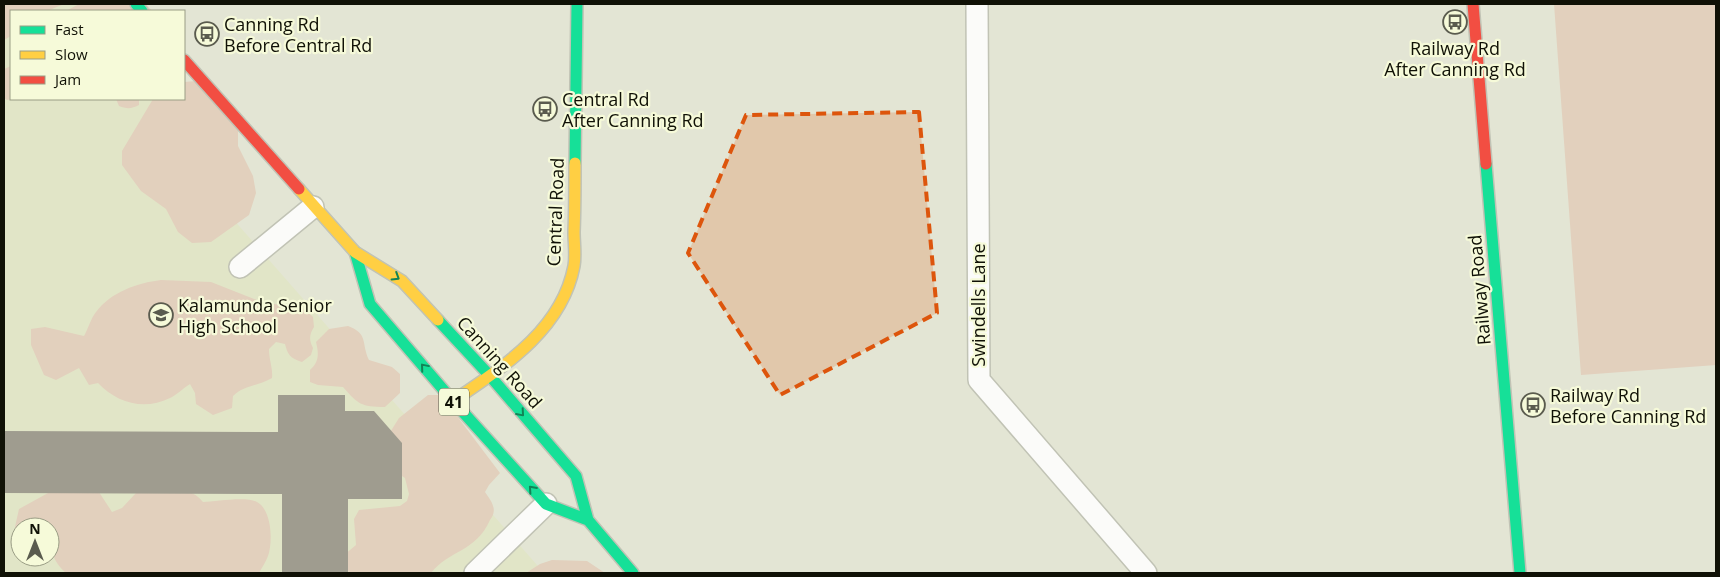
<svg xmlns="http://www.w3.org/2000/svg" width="1720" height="577" viewBox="0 0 1720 577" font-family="'Open Sans',sans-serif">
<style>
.built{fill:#e1e5c7;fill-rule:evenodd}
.green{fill:#e2d0bd}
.building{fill:#9f9c8f}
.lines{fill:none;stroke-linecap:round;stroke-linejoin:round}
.lane-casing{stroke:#c1c3b5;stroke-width:24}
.fast-casing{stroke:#c1c3b5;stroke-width:14}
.slow-casing{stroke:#c1c3b5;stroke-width:14}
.jam-casing{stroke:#c1c3b5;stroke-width:14}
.lane{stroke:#fbfbf9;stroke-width:21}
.fast{stroke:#16e098;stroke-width:11}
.slow{stroke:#ffcf43;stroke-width:11}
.jam{stroke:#f24e42;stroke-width:11}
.oneway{stroke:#138356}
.marked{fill:#dd550c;fill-opacity:0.2;stroke:#dd550c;stroke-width:4;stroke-dasharray:10 6;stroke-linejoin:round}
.labels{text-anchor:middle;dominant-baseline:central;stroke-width:4.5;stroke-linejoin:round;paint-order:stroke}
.shield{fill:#f6fad9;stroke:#555745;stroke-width:1}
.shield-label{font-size:16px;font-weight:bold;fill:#101106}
.poi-label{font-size:18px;fill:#101106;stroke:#f6fad9;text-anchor:start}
.street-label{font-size:18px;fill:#101106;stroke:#f6fad9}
</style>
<rect width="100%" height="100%" fill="#e3e5d4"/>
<path class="built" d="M 4,4 L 136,4 L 142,11 L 11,11 L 11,99 L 176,99 L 197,178 L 544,573 L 4,573 ZM 20,527 L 50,527 L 50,557 L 20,557 Z"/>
<path class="green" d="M 4,4 L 64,4 L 47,11 L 11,11 L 11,36 L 4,40 Z
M 79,4 L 146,4 L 152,11 L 66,11 Z
M 1554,4 L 1716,4 L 1716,365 L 1581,375 Z
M 11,66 L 12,99 L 7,100 L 4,98 L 4,69 Z
M 209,80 L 238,124 L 238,146 L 253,176 L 256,193 L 249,215 L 211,242 L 192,243 L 178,232 L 166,209 L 141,191 L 122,165 L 122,151 L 153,99 L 184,99 L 184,82 Z
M 116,99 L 139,99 L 139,105 C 131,109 127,109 119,106 Z
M 161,280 L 211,282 L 262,302 L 305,309 L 313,317 L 314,327 C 309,335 309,340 313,348 L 311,355 L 302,362 C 290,358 288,355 285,344 L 276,342 L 269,349 C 269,360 273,368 272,378 C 259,386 244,385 233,396 L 232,408 L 213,415 L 196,404 L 195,393 L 190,384 C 183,388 177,395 170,398 C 144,411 117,403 98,383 L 89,385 L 79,368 L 56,380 L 44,375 L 31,345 L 31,329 L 45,327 L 84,336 C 88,329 91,318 96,312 C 111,292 137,283 161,280 Z
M 348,326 C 369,334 361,343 369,360 L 392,367 L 400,374 L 400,393 L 385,407 C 361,407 358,404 343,387 L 318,385 L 310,382 L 310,370 C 319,362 319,354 316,342 L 329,329 Z
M 428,395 L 441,395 L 500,473 L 489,485 L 485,492 C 488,497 492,501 493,506 C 495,511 493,516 490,520 C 476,552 449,550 431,573 L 351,573 L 343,569 L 344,555 L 356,545 L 354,519 L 359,510 L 400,506 L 407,501 L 409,494 L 405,478 L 399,474 L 389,434 L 399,418 Z
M 80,484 L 95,486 L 112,512 L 122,508 L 136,493 C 158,490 187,482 203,502 C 215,502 246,496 257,502 C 272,510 273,542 268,556 C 266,562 262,567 259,573 L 66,573 C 51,560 50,546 50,527 L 20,527 L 20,537 L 15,527 L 19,509 L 48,493 Z
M 552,560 L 587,561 L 605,573 L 526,573 L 540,564 Z"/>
<path class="building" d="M 278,395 L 345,395 L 345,411 L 374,411 L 402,443 L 402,499 L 348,499 L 348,573 L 282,573 L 282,494 L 4,493 L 4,431 L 278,432 Z"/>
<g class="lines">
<g class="lane-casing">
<path id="lane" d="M 977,4 L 979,380 L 1146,573
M 240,267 L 313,207
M 475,573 L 546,504"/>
</g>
<g class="fast-casing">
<path id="fast" d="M 136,4 L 142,11
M 575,163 L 577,4
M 1486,164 L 1520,573
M 355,252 L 370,304 L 453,401 L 546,504 L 588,520
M 438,320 L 490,376 L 576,476 L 588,520 L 633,573"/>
</g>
<g class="slow-casing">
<path id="slow" d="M 299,189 L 355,252 L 402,281 L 438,320
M 453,401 C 503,367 562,330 574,266 C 576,255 574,243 574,232 C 575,209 575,186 575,163"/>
</g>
<g class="jam-casing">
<path id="jam" d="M 1473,4 L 1486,164
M 184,60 L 299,189"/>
</g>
<use href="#lane" class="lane"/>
<use href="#fast" class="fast"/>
<use href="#slow" class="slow"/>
<use href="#jam" class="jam"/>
</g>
<defs><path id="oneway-chevron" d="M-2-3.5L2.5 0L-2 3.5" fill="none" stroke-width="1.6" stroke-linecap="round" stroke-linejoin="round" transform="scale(1.25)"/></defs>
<g class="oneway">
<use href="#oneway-chevron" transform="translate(396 277) rotate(32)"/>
<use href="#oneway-chevron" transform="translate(424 367) rotate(-130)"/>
<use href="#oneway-chevron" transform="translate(521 413) rotate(49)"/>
<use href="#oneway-chevron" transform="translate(532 489) rotate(-132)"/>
</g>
<path class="marked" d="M 919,112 L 937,313 L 780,395 L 688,253 L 746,115 Z"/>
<defs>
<g id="bus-ring" transform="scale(1.25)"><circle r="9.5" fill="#f6fad9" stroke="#5a5b4e" stroke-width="1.5"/><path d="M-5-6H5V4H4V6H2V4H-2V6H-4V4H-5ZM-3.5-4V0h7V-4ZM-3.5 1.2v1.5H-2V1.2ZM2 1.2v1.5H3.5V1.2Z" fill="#5a5b4e"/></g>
<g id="school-ring" transform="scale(1.25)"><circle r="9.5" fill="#f6fad9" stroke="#5a5b4e" stroke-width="1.5"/><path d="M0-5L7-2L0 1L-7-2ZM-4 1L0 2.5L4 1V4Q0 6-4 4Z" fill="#5a5b4e"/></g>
</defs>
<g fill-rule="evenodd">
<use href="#bus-ring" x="1455" y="22"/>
<use href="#bus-ring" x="207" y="34"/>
<use href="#bus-ring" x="545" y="109"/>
<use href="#school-ring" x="161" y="315"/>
<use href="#bus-ring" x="1533" y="405"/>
</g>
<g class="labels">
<rect class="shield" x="439" y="388.5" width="30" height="27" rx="4"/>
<g class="shield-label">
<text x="454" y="402">41</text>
</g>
<g class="poi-label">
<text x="224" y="24">Canning Rd<tspan x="224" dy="21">Before Central Rd</tspan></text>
<text x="1455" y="48" text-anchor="middle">Railway Rd<tspan x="1455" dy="21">After Canning Rd</tspan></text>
<text x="562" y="99">Central Rd<tspan x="562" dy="21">After Canning Rd</tspan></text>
<text x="178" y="305">Kalamunda Senior<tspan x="178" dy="21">High School</tspan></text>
<text x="1550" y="395">Railway Rd<tspan x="1550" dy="21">Before Canning Rd</tspan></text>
</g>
<g class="street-label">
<text transform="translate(555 212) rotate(-88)">Central Road</text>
<text transform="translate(1479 290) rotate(-95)">Railway Road</text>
<text transform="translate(978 305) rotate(-90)">Swindells Lane</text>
<text transform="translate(500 362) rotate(48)">Canning Road</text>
</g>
</g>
<rect width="1720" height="577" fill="none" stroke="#101106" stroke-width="10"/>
<rect x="10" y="10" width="175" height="90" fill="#f6fad9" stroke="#9a9d85"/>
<rect x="20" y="26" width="25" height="8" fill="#16e098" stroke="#9a9d85"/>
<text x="55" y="35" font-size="15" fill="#101106">Fast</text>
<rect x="20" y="51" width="25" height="8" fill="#ffcf43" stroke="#9a9d85"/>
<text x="55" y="60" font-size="15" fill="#101106">Slow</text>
<rect x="20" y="76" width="25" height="8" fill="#f24e42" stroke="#9a9d85"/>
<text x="55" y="85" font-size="15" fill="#101106">Jam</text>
<g transform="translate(35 542)"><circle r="24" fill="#f6fad9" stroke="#9a9d85"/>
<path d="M0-4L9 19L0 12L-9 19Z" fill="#5a5b4e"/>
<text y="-8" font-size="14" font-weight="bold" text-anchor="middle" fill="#101106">N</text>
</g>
</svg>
